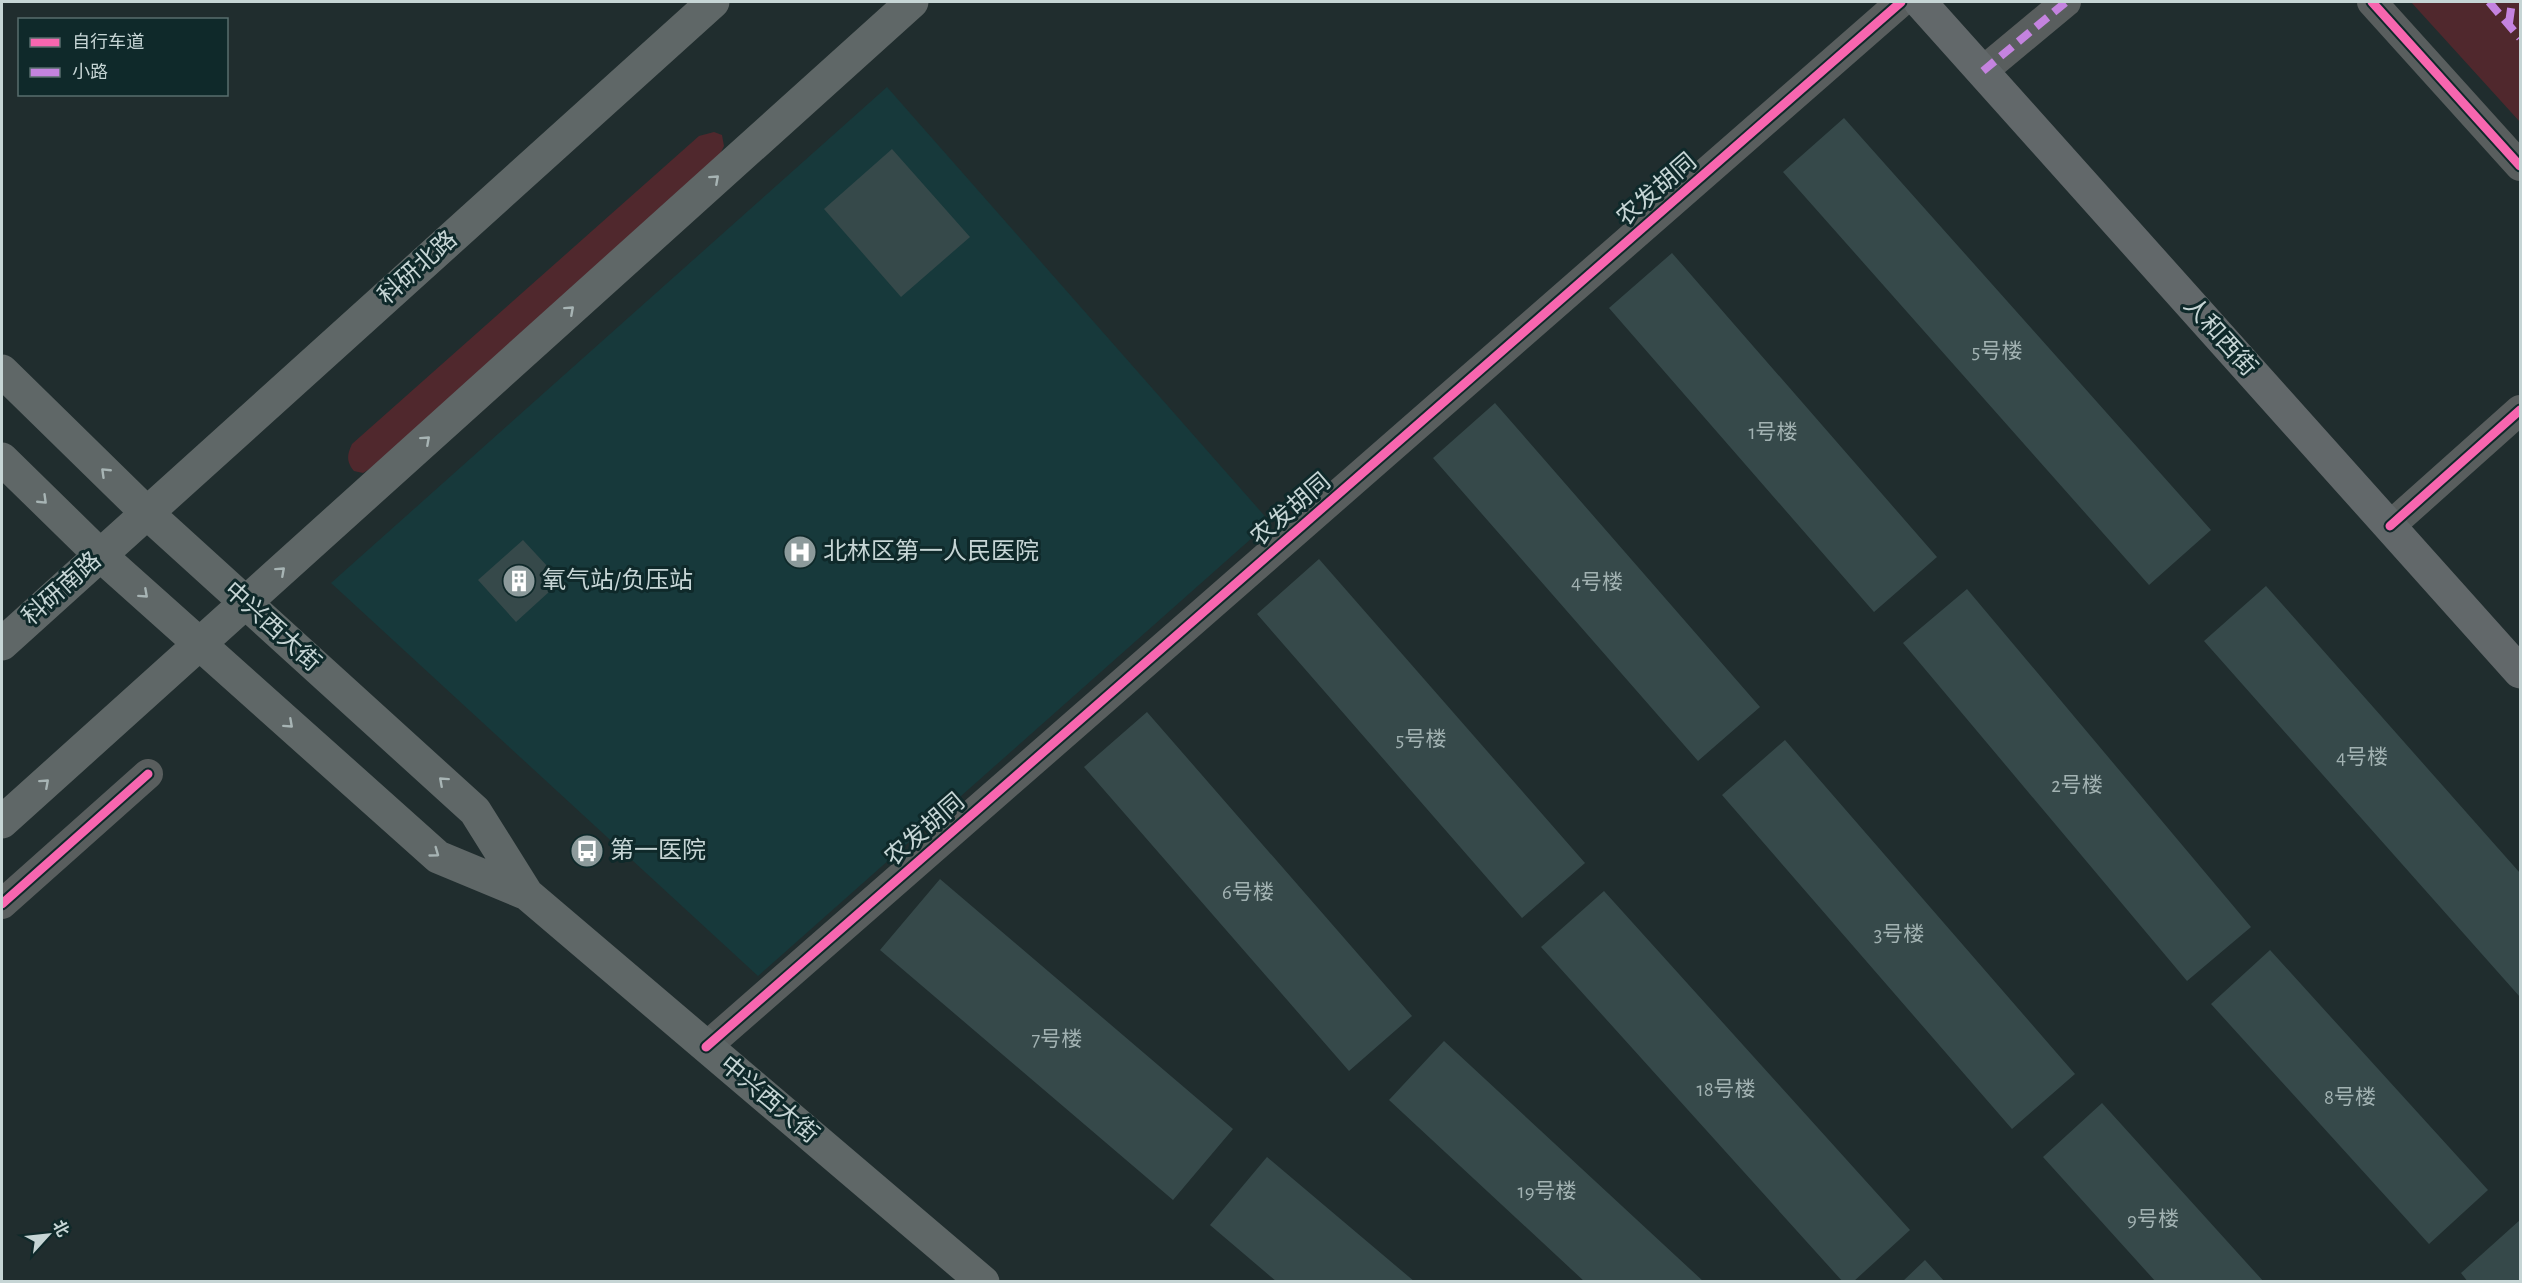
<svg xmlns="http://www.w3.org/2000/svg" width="2522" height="1283" viewBox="0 0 2522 1283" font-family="'Alegreya Sans','Noto Sans SC',sans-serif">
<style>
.built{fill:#17393b}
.green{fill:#50282d}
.building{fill:#36494a}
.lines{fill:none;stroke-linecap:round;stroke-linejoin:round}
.minor{stroke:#595e5e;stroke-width:30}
.secondary{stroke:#62686a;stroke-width:33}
.primary{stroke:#5f6767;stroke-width:33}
.quiet{stroke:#c483df;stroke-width:8;stroke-dasharray:15 8;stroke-linecap:butt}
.cycleway-casing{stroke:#0f292a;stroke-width:13}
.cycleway{stroke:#f766af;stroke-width:9}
.oneway{stroke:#a7b4b4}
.labels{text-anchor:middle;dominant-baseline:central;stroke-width:6;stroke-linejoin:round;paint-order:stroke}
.number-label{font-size:21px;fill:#a2b2b2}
.street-label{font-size:24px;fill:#c6d5d5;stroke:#0f292a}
.poi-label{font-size:24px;fill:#c6d5d5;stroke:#0f292a;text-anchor:start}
</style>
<rect width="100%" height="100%" fill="#202d2e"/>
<path class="built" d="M 887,87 L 1270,522 L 758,976 L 331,583 Z"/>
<path class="green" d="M 2411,2 L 2520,2 L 2520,122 Z
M 714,132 L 722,135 L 724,146 L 719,156 L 376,465 L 363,473 L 354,471 C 346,461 347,455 352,444 L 699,136 Z"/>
<path class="building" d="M 1844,118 L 2211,530 L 2149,585 L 1783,172 Z
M 892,149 L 970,237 L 901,297 L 824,209 Z
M 1672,253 L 1937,557 L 1874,612 L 1609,308 Z
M 1495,403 L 1760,707 L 1698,761 L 1433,458 Z
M 523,540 L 561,581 L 516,622 L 478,580 Z
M 1319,559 L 1585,863 L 1522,918 L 1257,614 Z
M 2266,586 L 2520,873 L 2520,997 L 2204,641 Z
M 1967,589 L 2251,927 L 2187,981 L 1903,643 Z
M 1147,712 L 1412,1016 L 1349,1071 L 1084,767 Z
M 1785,740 L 2075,1074 L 2012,1129 L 1722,795 Z
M 940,879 L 1233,1129 L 1173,1200 L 880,950 Z
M 1604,891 L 1910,1230 L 1853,1282 L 1843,1282 L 1541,947 Z
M 2270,950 L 2488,1190 L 2429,1244 L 2211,1004 Z
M 1444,1041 L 1704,1282 L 1585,1282 L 1389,1100 Z
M 2102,1103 L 2264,1282 L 2156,1282 L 2043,1157 Z
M 1267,1157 L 1415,1282 L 1277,1282 L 1210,1225 Z
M 2520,1220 L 2520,1282 L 2468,1282 L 2461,1273 Z
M 1925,1260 L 1945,1282 L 1902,1282 Z"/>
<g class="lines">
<path class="minor" d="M 2372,2 L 2520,166
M 1983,71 L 2066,2
M 2390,526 L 2520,410
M 2,904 L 148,774
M 706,1047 L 1901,2"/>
<path class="secondary" d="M 1920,2 L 2520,672"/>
<path class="primary" d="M 2,371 L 147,513 L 475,811 L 527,894 L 983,1282
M 2,459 L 100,555 L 438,857 L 527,894
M 2,644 L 713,2
M 2,822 L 912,2"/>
<path class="quiet" d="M 2489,2 L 2520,38
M 2509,23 L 2512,2
M 1983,71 L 2066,2"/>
<g class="cycleway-casing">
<path id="cycleway" d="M 2372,2 L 2520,166
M 2390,526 L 2520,410
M 2,904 L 148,774
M 706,1047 L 1901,2"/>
</g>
<use href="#cycleway" class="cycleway"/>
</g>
<defs><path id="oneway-chevron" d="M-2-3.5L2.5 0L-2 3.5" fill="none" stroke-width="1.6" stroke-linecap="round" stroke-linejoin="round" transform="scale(1.5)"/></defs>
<g class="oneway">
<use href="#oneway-chevron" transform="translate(715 179) rotate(-42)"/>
<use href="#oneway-chevron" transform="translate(570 310) rotate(-42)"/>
<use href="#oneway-chevron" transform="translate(426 440) rotate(-42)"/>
<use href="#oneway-chevron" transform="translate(105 472) rotate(-136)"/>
<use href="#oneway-chevron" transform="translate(43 500) rotate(44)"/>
<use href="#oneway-chevron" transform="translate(281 571) rotate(-42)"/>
<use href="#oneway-chevron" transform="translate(144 594) rotate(42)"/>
<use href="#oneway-chevron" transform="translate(289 724) rotate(42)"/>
<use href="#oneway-chevron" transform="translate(443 781) rotate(-138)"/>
<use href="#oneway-chevron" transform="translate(45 783) rotate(-42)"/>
<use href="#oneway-chevron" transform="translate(435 853) rotate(36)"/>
</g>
<defs>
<g id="hospital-disc" transform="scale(1.725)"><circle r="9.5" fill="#8c9a9b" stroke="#0f292a"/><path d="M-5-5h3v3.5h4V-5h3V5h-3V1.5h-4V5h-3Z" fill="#fff"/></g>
<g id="building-disc" transform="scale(1.725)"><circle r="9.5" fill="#8c9a9b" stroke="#0f292a"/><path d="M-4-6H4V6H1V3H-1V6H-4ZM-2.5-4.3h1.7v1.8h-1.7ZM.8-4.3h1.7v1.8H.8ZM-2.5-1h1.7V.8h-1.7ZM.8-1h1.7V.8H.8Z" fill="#fff"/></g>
<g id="bus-disc" transform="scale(1.725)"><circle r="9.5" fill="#8c9a9b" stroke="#0f292a"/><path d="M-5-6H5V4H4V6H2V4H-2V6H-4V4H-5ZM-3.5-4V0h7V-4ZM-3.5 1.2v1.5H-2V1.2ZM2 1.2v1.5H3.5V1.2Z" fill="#fff"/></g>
</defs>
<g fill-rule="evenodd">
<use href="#hospital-disc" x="800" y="552"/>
<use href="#building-disc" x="519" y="581"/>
<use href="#bus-disc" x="587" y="851"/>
</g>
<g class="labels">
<g class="number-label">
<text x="1997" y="351">5号楼</text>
<text x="1773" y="432">1号楼</text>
<text x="1597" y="582">4号楼</text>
<text x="1421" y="739">5号楼</text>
<text x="2362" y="757">4号楼</text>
<text x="2077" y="785">2号楼</text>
<text x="1248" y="892">6号楼</text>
<text x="1899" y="934">3号楼</text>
<text x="1057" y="1039">7号楼</text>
<text x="1726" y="1089">18号楼</text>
<text x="2350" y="1097">8号楼</text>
<text x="1547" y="1191">19号楼</text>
<text x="2153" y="1219">9号楼</text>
</g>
<g class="street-label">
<text transform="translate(1657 190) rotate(-41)">农发胡同</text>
<text transform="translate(418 268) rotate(-42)">科研北路</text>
<text transform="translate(2220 337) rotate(48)">人和西街</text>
<text transform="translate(1291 510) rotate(-41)">农发胡同</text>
<text transform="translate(62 589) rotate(-42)">科研南路</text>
<text transform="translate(272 627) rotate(42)">中兴西大街</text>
<text transform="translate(925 830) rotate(-41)">农发胡同</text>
<text transform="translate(769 1100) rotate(40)">中兴西大街</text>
</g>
<g class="poi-label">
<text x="823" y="552">北林区第一人民医院</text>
<text x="542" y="581">氧气站/负压站</text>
<text x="610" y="851">第一医院</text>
</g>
</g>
<rect width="2522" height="1283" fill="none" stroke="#c6d5d5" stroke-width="6"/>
<rect x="18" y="18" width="210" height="78" fill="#0f292a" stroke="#586e6e" stroke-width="1.5"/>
<rect x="30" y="38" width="30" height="9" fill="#f766af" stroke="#586e6e" stroke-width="1.5"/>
<text x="72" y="48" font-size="18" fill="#c6d5d5">自行车道</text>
<rect x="30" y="68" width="30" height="9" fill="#c483df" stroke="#586e6e" stroke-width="1.5"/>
<text x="72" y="78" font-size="18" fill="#c6d5d5">小路</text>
<g transform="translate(48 1235) rotate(63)" stroke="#0f292a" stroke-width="4.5" paint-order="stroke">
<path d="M0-4.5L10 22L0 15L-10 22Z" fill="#c6d5d5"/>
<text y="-9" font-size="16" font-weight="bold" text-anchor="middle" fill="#c6d5d5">北</text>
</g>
</svg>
